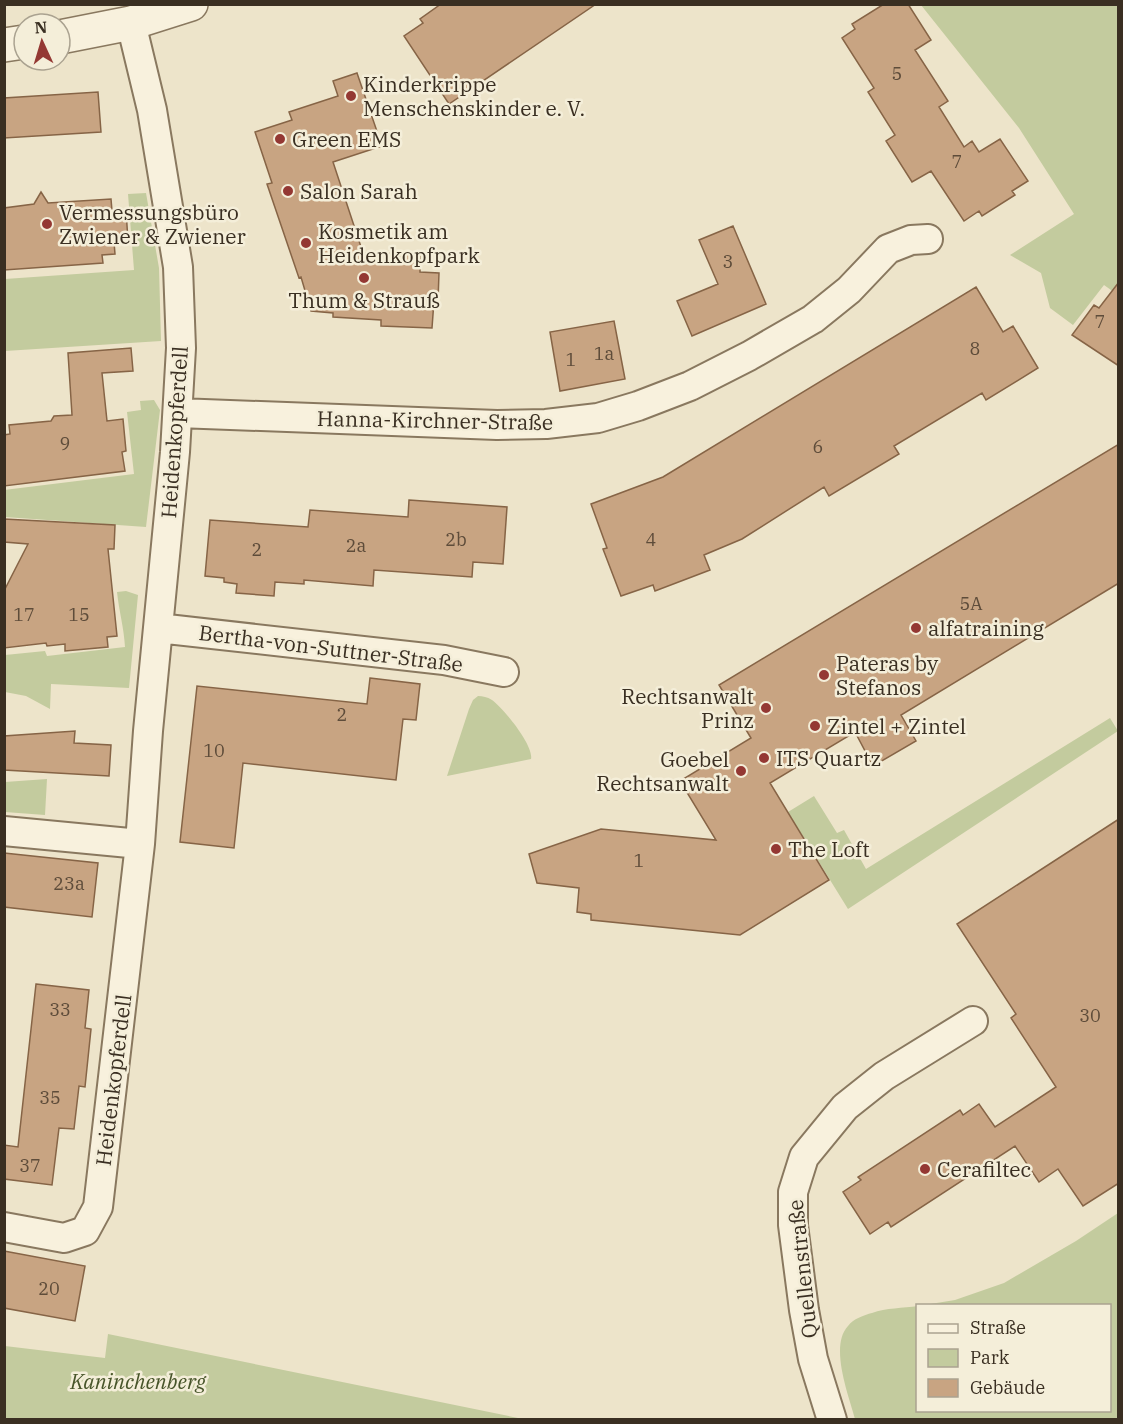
<svg xmlns="http://www.w3.org/2000/svg" width="1123" height="1424" viewBox="0 0 1123 1424" font-family="'IBM Plex Serif',serif">
<style>
.green{fill:#c3cb9e}
.building{fill:#c8a482;stroke:#866446;stroke-width:1.5}
.lines{fill:none;stroke-linecap:round;stroke-linejoin:round}
.minor-casing{stroke:#89785f;stroke-width:32}
.tertiary-casing{stroke:#89785f;stroke-width:36}
.minor{stroke:#f8f1dd;stroke-width:28}
.tertiary{stroke:#f8f1dd;stroke-width:33}
.poi-dot{fill:#943833;stroke:#f4eed9;stroke-width:2}
.labels{text-anchor:middle;dominant-baseline:central;stroke-width:5;stroke-linejoin:round;paint-order:stroke}
.number-label{font-size:18px;fill:#5e4c3a}
.poi-label{font-size:21px;fill:#3a2f22;stroke:#f4eed9;text-anchor:start}
.street-label{font-size:21px;fill:#3a2f22;stroke:#f4eed9}
.park-label{font-size:21px;font-style:italic;fill:#48552a;stroke:#f4eed9}
</style>
<rect width="100%" height="100%" fill="#ede4ca"/>
<path class="green" d="M 921,5 L 1118,5 L 1118,295 L 1104,285 L 1073,325 L 1050,308 L 1041,273 L 1010,255 L 1074,214 L 1019,128 Z
M 146,193 L 159,268 L 161,341 L 5,351 L 5,279 L 134,270 L 128,194 Z
M 154,400 L 160,410 L 146,527 L 5,517 L 4,490 L 134,474 L 127,412 L 141,410 L 140,401 Z
M 126,591 L 138,595 L 129,688 L 51,684 L 50,709 L 26,696 L 5,692 L 5,655 L 45,651 L 47,656 L 125,647 C 124,628 119,611 117,592 Z
M 478,696 C 483,696 487,697 492,700 C 503,708 534,745 531,759 L 447,776 L 469,709 L 473,700 Z
M 1110,718 L 1118,731 L 848,909 L 788,812 L 814,796 L 837,833 L 844,830 L 866,869 Z
M 47,779 L 45,815 L 5,812 L 5,782 Z
M 1118,1213 L 1118,1419 L 855,1419 C 849,1396 829,1346 848,1326 C 853,1319 864,1315 872,1313 C 886,1308 903,1308 918,1306 L 918,1410 L 1110,1410 L 1110,1306 L 918,1306 L 955,1300 L 1004,1283 L 1076,1241 Z
M 108,1334 L 523,1419 L 5,1419 L 5,1346 L 105,1358 Z"/>
<path class="building" d="M 441,4 L 596,4 L 449,104 L 404,36 L 423,23 L 420,19 Z
M 884,4 L 908,4 L 931,40 L 915,50 L 948,101 L 939,107 L 964,147 L 972,141 L 979,152 L 1000,139 L 1028,181 L 1012,191 L 1015,195 L 982,216 L 979,211 L 964,221 L 931,171 L 912,182 L 886,141 L 895,135 L 868,92 L 874,88 L 842,38 L 855,29 L 852,24 Z
M 357,73 L 382,146 L 333,162 L 363,253 L 420,254 L 420,272 L 439,273 L 438,301 L 434,301 L 432,328 L 381,326 L 381,320 L 333,317 L 333,313 L 311,311 L 301,277 L 299,278 L 267,184 L 272,183 L 255,132 L 292,120 L 289,112 L 338,96 L 333,81 Z
M 98,92 L 101,132 L 4,138 L 4,98 Z
M 41,192 L 48,203 L 111,199 L 112,211 L 126,210 L 128,241 L 114,242 L 115,254 L 102,255 L 103,263 L 4,270 L 4,208 L 34,204 Z
M 733,226 L 766,304 L 692,336 L 677,301 L 718,284 L 699,240 Z
M 1119,282 L 1119,366 L 1072,335 L 1094,305 L 1099,308 Z
M 976,287 L 1003,332 L 1013,326 L 1038,368 L 986,400 L 982,393 L 894,446 L 899,454 L 829,496 L 824,487 L 742,539 L 704,555 L 710,570 L 655,591 L 653,585 L 621,596 L 603,549 L 607,548 L 591,504 L 663,477 Z
M 614,321 L 625,379 L 560,391 L 550,332 Z
M 131,348 L 133,371 L 102,373 L 107,421 L 123,419 L 126,451 L 122,452 L 125,471 L 4,486 L 4,435 L 10,434 L 9,425 L 51,421 L 54,416 L 72,415 L 68,353 Z
M 1119,444 L 1119,583 L 901,715 L 916,741 L 873,766 L 855,732 L 770,783 L 829,880 L 740,935 L 591,920 L 591,914 L 577,912 L 579,888 L 537,883 L 529,854 L 601,829 L 716,840 L 680,781 L 751,738 L 719,685 Z
M 409,500 L 507,507 L 503,564 L 473,562 L 472,577 L 374,570 L 373,586 L 304,580 L 304,584 L 275,582 L 274,596 L 236,593 L 237,584 L 224,582 L 224,578 L 205,576 L 210,520 L 308,527 L 310,510 L 408,517 Z
M 4,519 L 115,525 L 114,549 L 108,549 L 117,636 L 107,637 L 108,647 L 65,651 L 65,644 L 47,646 L 46,643 L 4,648 L 4,591 L 28,544 L 4,542 Z
M 370,678 L 420,684 L 416,720 L 403,719 L 396,780 L 243,763 L 234,848 L 180,842 L 197,686 L 367,704 Z
M 75,731 L 74,743 L 111,745 L 109,776 L 4,770 L 4,736 Z
M 1119,819 L 1119,1183 L 1083,1206 L 1058,1169 L 1039,1182 L 1015,1146 L 891,1227 L 888,1222 L 870,1234 L 843,1192 L 861,1180 L 858,1177 L 960,1110 L 963,1115 L 979,1104 L 995,1127 L 1056,1087 L 1011,1018 L 1016,1014 L 957,924 Z
M 4,853 L 98,863 L 92,917 L 4,907 Z
M 36,984 L 89,990 L 85,1028 L 91,1029 L 85,1087 L 79,1086 L 74,1129 L 59,1128 L 52,1185 L 4,1179 L 4,1145 L 18,1147 Z
M 4,1251 L 85,1266 L 75,1321 L 4,1308 Z"/>
<g class="lines">
<g class="minor-casing">
<path id="minor" d="M 178,413 L 497,425 L 546,424 L 598,418 L 638,406 L 690,386 L 749,356 L 813,319 L 849,290 L 888,249 L 911,240 L 928,239
M 158,628 L 444,660 L 504,672
M 4,831 L 140,844
M 4,1227 L 64,1238 L 85,1231 L 98,1207 L 140,844 L 148,731 L 175,452 L 181,348 L 178,267 L 152,110 L 131,23
M 832,1420 L 813,1359 L 804,1310 L 793,1225 L 793,1192 L 804,1157 L 845,1107 L 884,1076 L 973,1021"/>
</g>
<g class="tertiary-casing">
<path id="tertiary" d="M 60,37 L 131,23 L 191,4
M 4,45 L 24,42"/>
</g>
<use href="#minor" class="minor"/>
<use href="#tertiary" class="tertiary"/>
</g>
<g class="poi-dot">
<circle cx="351" cy="96" r="6"/>
<circle cx="280" cy="139" r="6"/>
<circle cx="288" cy="191" r="6"/>
<circle cx="47" cy="224" r="6"/>
<circle cx="306" cy="243" r="6"/>
<circle cx="364" cy="278" r="6"/>
<circle cx="916" cy="628" r="6"/>
<circle cx="824" cy="675" r="6"/>
<circle cx="766" cy="708" r="6"/>
<circle cx="815" cy="726" r="6"/>
<circle cx="764" cy="758" r="6"/>
<circle cx="741" cy="771" r="6"/>
<circle cx="776" cy="849" r="6"/>
<circle cx="925" cy="1169" r="6"/>
</g>
<g class="labels">
<g class="number-label">
<text x="897" y="73">5</text>
<text x="957" y="161">7</text>
<text x="728" y="261">3</text>
<text x="1100" y="321">7</text>
<text x="975" y="348">8</text>
<text x="604" y="353">1a</text>
<text x="571" y="359">1</text>
<text x="65" y="443">9</text>
<text x="818" y="446">6</text>
<text x="456" y="539">2b</text>
<text x="651" y="539">4</text>
<text x="356" y="545">2a</text>
<text x="257" y="549">2</text>
<text x="971" y="603">5A</text>
<text x="24" y="614">17</text>
<text x="79" y="614">15</text>
<text x="342" y="714">2</text>
<text x="214" y="750">10</text>
<text x="639" y="860">1</text>
<text x="69" y="883">23a</text>
<text x="60" y="1009">33</text>
<text x="1090" y="1015">30</text>
<text x="50" y="1097">35</text>
<text x="30" y="1165">37</text>
<text x="49" y="1288">20</text>
</g>
<g class="poi-label">
<text x="363" y="84">Kinderkrippe<tspan x="363" dy="24">Menschenskinder e. V.</tspan></text>
<text x="292" y="139">Green EMS</text>
<text x="300" y="191">Salon Sarah</text>
<text x="59" y="212">Vermessungsbüro<tspan x="59" dy="24">Zwiener &amp; Zwiener</tspan></text>
<text x="318" y="231">Kosmetik am<tspan x="318" dy="24">Heidenkopfpark</tspan></text>
<text x="364" y="300" text-anchor="middle">Thum &amp; Strauß</text>
<text x="928" y="628">alfatraining</text>
<text x="836" y="663">Pateras by<tspan x="836" dy="24">Stefanos</tspan></text>
<text x="754" y="696" text-anchor="end">Rechtsanwalt<tspan x="754" dy="24">Prinz</tspan></text>
<text x="827" y="726">Zintel + Zintel</text>
<text x="776" y="758">ITS Quartz</text>
<text x="729" y="759" text-anchor="end">Goebel<tspan x="729" dy="24">Rechtsanwalt</tspan></text>
<text x="788" y="849">The Loft</text>
<text x="937" y="1169">Cerafiltec</text>
</g>
<g class="street-label">
<text transform="translate(435 420) rotate(1)">Hanna-Kirchner-Straße</text>
<text transform="translate(174 432) rotate(-86)">Heidenkopferdell</text>
<text transform="translate(331 648) rotate(7)">Bertha-von-Suttner-Straße</text>
<text transform="translate(113 1080) rotate(-83)">Heidenkopferdell</text>
<text transform="translate(802 1269) rotate(-96)">Quellenstraße</text>
</g>
<g class="park-label">
<text x="138" y="1381">Kaninchenberg</text>
</g>
</g>
<rect width="1123" height="1424" fill="none" stroke="#3a2f22" stroke-width="12"/>
<rect x="916" y="1304" width="195" height="108" fill="#f4eed9" stroke="#aaa290" stroke-width="1.5"/>
<rect x="928" y="1324" width="30" height="9" fill="#f8f1dd" stroke="#aaa290" stroke-width="1.5"/>
<text x="970" y="1334" font-size="18" fill="#3a2f22">Straße</text>
<rect x="928" y="1349" width="30" height="18" fill="#c3cb9e" stroke="#aaa290" stroke-width="1.5"/>
<text x="970" y="1364" font-size="18" fill="#3a2f22">Park</text>
<rect x="928" y="1379" width="30" height="18" fill="#c8a482" stroke="#aaa290" stroke-width="1.5"/>
<text x="970" y="1394" font-size="18" fill="#3a2f22">Gebäude</text>
<g transform="translate(42 42) rotate(356)"><circle r="28" fill="#f4eed9" stroke="#aaa290" stroke-width="1.5"/>
<path d="M0-4.5L10 22L0 15L-10 22Z" fill="#943833"/>
<text y="-9" font-size="16" font-weight="bold" text-anchor="middle" fill="#3a2f22">N</text>
</g>
</svg>
